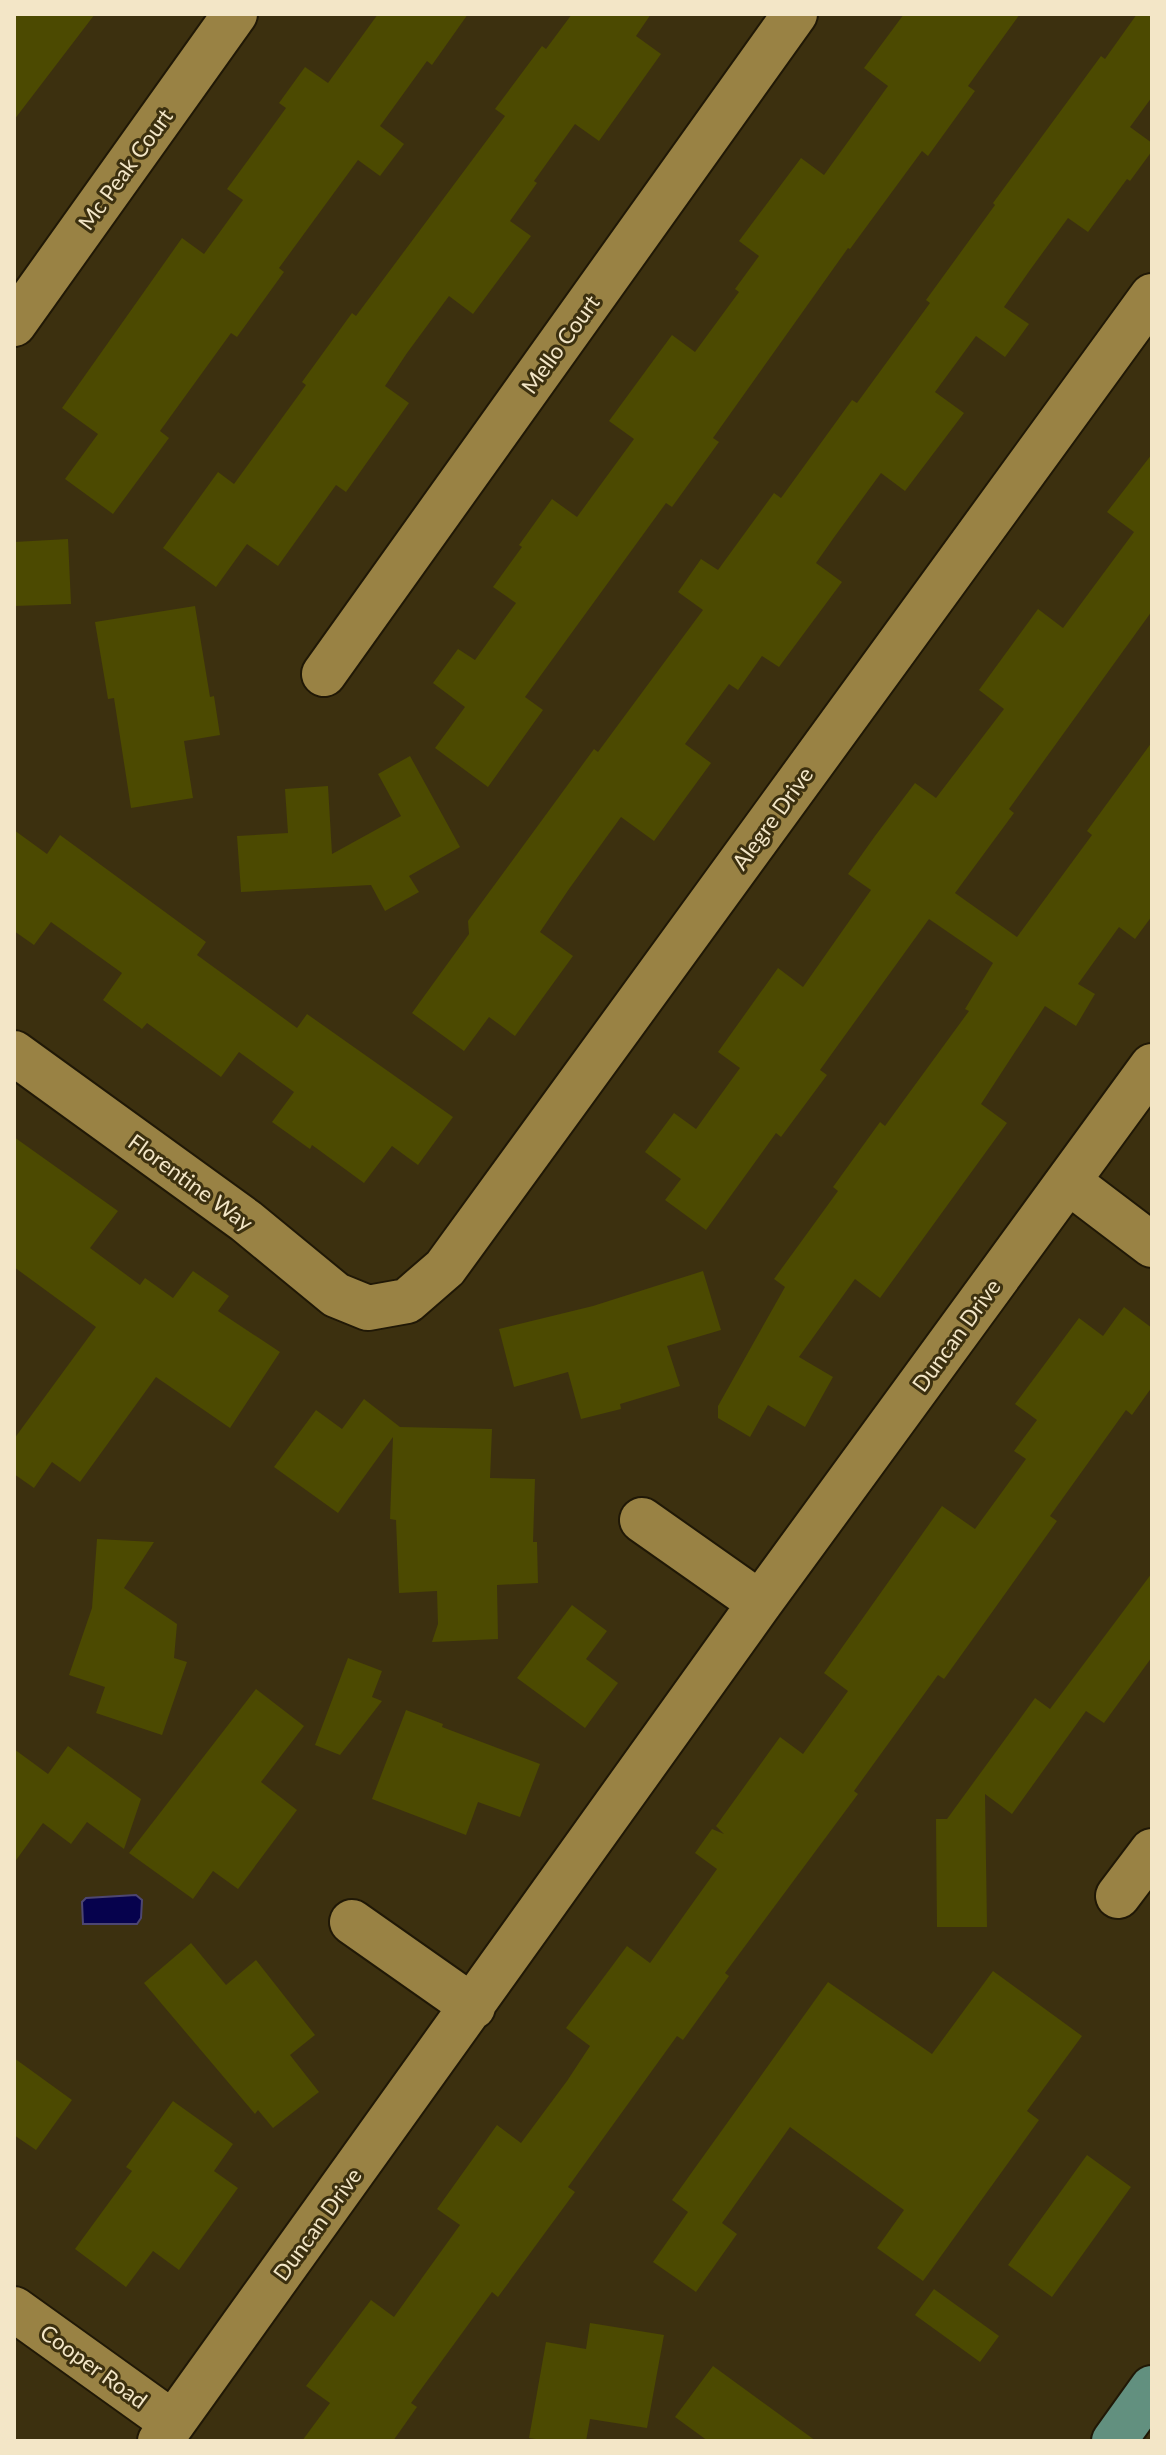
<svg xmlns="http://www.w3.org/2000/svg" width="1166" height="2455" viewBox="0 0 1166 2455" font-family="Lato,sans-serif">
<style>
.water{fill:#06024d;stroke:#4d4672;stroke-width:2}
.building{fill:#4c4a01}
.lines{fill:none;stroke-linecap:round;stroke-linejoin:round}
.minor-casing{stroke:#201806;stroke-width:48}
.primary-casing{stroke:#201806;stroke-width:48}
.minor{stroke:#998244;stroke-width:44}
.primary{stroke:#62907f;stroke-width:44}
.labels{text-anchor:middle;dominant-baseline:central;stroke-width:6;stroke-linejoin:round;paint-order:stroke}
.street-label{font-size:22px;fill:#f3e6c7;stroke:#3c300f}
</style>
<rect width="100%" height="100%" fill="#3c300f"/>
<path class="water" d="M 136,1895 L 142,1900 L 141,1918 L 137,1924 L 83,1924 L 82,1902 L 86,1898 Z"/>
<path class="building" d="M 14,14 L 95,14 L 14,120 Z
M 378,14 L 468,14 L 432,65 L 427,61 L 380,126 L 404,144 L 380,176 L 358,160 L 279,268 L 284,272 L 237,337 L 231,333 L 160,431 L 169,438 L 113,514 L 65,479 L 98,434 L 62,408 L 182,238 L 204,254 L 243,200 L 227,189 L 286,108 L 279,103 L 305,67 L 328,83 Z
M 572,14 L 651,14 L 636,36 L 661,54 L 599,141 L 575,124 L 534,181 L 537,183 L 510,221 L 531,236 L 473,314 L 449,296 L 407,353 L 385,386 L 409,403 L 346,492 L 336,485 L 278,566 L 247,544 L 216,587 L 163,548 L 218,472 L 234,484 L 306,385 L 302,382 L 352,313 L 356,316 L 505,116 L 495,109 L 542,46 L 546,49 Z
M 904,14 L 1020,14 L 968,86 L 975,91 L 928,156 L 922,151 L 850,249 L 848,248 L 713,438 L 719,442 L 672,507 L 666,503 L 525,697 L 543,710 L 488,787 L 435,748 L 465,707 L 433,683 L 458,649 L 475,660 L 516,603 L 493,587 L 522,547 L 519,545 L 552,499 L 577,517 L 634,439 L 609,421 L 672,335 L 695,352 L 739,292 L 735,289 L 759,256 L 739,241 L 801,158 L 824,175 L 888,86 L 864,68 Z
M 1137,14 L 1152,14 L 1152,97 L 1130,127 L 1152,143 L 1152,151 L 1130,181 L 1127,179 L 1088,232 L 1068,218 L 1030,270 L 1004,307 L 1029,324 L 1005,357 L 976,336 L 935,392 L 964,413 L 905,491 L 881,473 L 835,536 L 816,563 L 842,582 L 779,667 L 762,656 L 738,690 L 729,684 L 685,744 L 711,763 L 654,841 L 621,817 L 569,889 L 540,932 L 573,956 L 515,1036 L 489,1017 L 464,1051 L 412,1013 L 469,934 L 468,921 L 594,749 L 598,752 L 703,610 L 678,592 L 701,559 L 718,570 L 774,493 L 781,498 L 852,400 L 857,403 L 930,303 L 926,300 L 995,205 L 993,203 L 1101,56 L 1105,59 Z
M 1152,454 L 1152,611 L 1009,809 L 1014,813 L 955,893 L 1017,937 L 1092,835 L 1087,831 L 1152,742 L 1152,916 L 1135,939 L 1119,927 L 1078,984 L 1095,994 L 1076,1026 L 1045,1006 L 981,1104 L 1007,1123 L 880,1298 L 855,1279 L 799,1357 L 833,1377 L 805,1427 L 768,1405 L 750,1437 L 718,1418 L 718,1406 L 785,1287 L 774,1279 L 838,1191 L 833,1187 L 880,1122 L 885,1126 L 969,1011 L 965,1009 L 993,963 L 929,919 L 820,1070 L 827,1075 L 781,1137 L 776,1133 L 706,1230 L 665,1200 L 681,1179 L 645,1152 L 674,1113 L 696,1129 L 740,1068 L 718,1052 L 778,968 L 803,987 L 871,890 L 848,874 L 875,836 L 915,783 L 936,798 L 1004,709 L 979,690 L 1038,609 L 1063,628 L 1134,532 L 1107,512 Z
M 68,539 L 71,604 L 14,606 L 14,542 Z
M 195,606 L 210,697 L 214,696 L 220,735 L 184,741 L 193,798 L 131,808 L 114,698 L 108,699 L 95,622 Z
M 410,756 L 460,847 L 409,876 L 419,892 L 385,911 L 371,885 L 241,892 L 237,836 L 288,833 L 285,789 L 328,786 L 332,854 L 401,816 L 378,774 Z
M 14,830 L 47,854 L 60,835 L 206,942 L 197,955 L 297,1028 L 307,1014 L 453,1117 L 418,1165 L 392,1146 L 364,1183 L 312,1145 L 310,1149 L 272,1122 L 294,1092 L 239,1052 L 221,1077 L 147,1023 L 142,1029 L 103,1000 L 122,973 L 51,922 L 34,945 L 14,931 Z
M 14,1137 L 118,1211 L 90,1248 L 140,1285 L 145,1278 L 173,1298 L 193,1271 L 229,1296 L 218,1311 L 280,1352 L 230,1428 L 156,1377 L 80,1482 L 52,1462 L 34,1488 L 14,1474 L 14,1439 L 96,1327 L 14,1267 Z
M 703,1271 L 721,1330 L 667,1346 L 680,1386 L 620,1404 L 621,1409 L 581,1419 L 568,1372 L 514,1387 L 499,1329 L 593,1306 Z
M 1124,1307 L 1152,1328 L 1152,1387 L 1132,1415 L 1126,1410 L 1050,1516 L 1057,1521 L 990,1615 L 944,1679 L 938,1675 L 854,1791 L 858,1794 L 725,1973 L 729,1976 L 683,2040 L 677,2036 L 568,2187 L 575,2192 L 498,2297 L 492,2292 L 411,2403 L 417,2407 L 393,2441 L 302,2441 L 330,2403 L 306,2386 L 371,2300 L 394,2317 L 460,2225 L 437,2209 L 497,2125 L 521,2143 L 567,2081 L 590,2046 L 566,2028 L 627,1946 L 650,1963 L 717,1869 L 695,1853 L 712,1829 L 724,1834 L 716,1826 L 780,1737 L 803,1754 L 848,1691 L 824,1673 L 942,1506 L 975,1529 L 1026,1459 L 1014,1451 L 1037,1420 L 1015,1404 L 1079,1318 L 1103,1336 Z
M 364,1399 L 400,1427 L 492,1429 L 490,1478 L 535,1479 L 533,1542 L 537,1542 L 538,1583 L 497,1585 L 498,1639 L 432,1642 L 438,1624 L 437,1591 L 399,1593 L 396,1520 L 390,1519 L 393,1437 L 338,1513 L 274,1467 L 316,1410 L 342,1429 Z
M 97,1539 L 154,1542 L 124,1588 L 177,1624 L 174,1658 L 187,1662 L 162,1735 L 96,1713 L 105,1687 L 69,1675 L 92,1608 Z
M 1152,1573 L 1152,1657 L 1104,1723 L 1086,1711 L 1012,1814 L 985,1794 L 987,1927 L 937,1927 L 936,1819 L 947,1819 L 1035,1698 L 1050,1709 Z
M 572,1605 L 607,1631 L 586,1659 L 618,1683 L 585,1728 L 517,1678 Z
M 348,1658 L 382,1671 L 372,1697 L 382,1701 L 340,1755 L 315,1745 Z
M 256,1689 L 304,1726 L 261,1782 L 297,1810 L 238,1889 L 213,1871 L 193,1899 L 129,1853 Z
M 406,1710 L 443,1724 L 442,1727 L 540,1764 L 520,1817 L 478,1802 L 466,1835 L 372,1799 Z
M 68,1746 L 141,1799 L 124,1849 L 87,1822 L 71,1844 L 43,1823 L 14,1863 L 14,1749 L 48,1774 Z
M 191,1943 L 226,1985 L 256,1960 L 315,2035 L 290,2055 L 319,2092 L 273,2128 L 258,2110 L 255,2114 L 144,1983 Z
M 993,1971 L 1082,2036 L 1027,2111 L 1039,2120 L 923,2281 L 877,2248 L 904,2210 L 790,2127 L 722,2223 L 737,2234 L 696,2292 L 653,2262 L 688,2212 L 672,2200 L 828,1982 L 932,2054 Z
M 14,2058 L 72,2100 L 36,2150 L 14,2135 Z
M 173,2101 L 233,2144 L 214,2171 L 238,2188 L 179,2270 L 153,2251 L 126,2287 L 75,2249 L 132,2171 L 126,2167 Z
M 1087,2155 L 1131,2187 L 1052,2297 L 1008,2265 Z
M 934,2289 L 999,2336 L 980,2362 L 915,2315 Z
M 590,2323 L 664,2335 L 647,2428 L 590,2419 L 586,2441 L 548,2441 L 529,2438 L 546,2342 L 586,2349 Z
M 713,2366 L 816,2441 L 708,2441 L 675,2417 Z"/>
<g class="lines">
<g class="minor-casing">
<path id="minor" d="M 14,324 L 235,14
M 324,674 L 795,14
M 14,1053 L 246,1221 L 336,1295 L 368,1308 L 407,1301 L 445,1268 L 1152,296
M 1069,1182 L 1152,1245
M 642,1520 L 760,1603
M 1118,1896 L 1152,1851
M 352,1922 L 473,2007
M 14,2309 L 173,2423
M 160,2441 L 760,1603 L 1152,1066"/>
</g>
<g class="primary-casing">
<path id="primary" d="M 1114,2441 L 1152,2388"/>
</g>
<use href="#minor" class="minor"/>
<use href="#primary" class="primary"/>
</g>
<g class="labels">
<g class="street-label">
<text transform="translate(125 169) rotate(-54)">Mc Peak Court</text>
<text transform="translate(560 344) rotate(-54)">Mello Court</text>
<text transform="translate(772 818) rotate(-54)">Alegre Drive</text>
<text transform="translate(191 1182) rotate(36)">Florentine Way</text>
<text transform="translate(956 1335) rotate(-54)">Duncan Drive</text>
<text transform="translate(317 2224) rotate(-54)">Duncan Drive</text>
<text transform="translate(94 2366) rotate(36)">Cooper Road</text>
</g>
</g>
<rect width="1166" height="2455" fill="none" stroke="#f3e6c7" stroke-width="32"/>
</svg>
